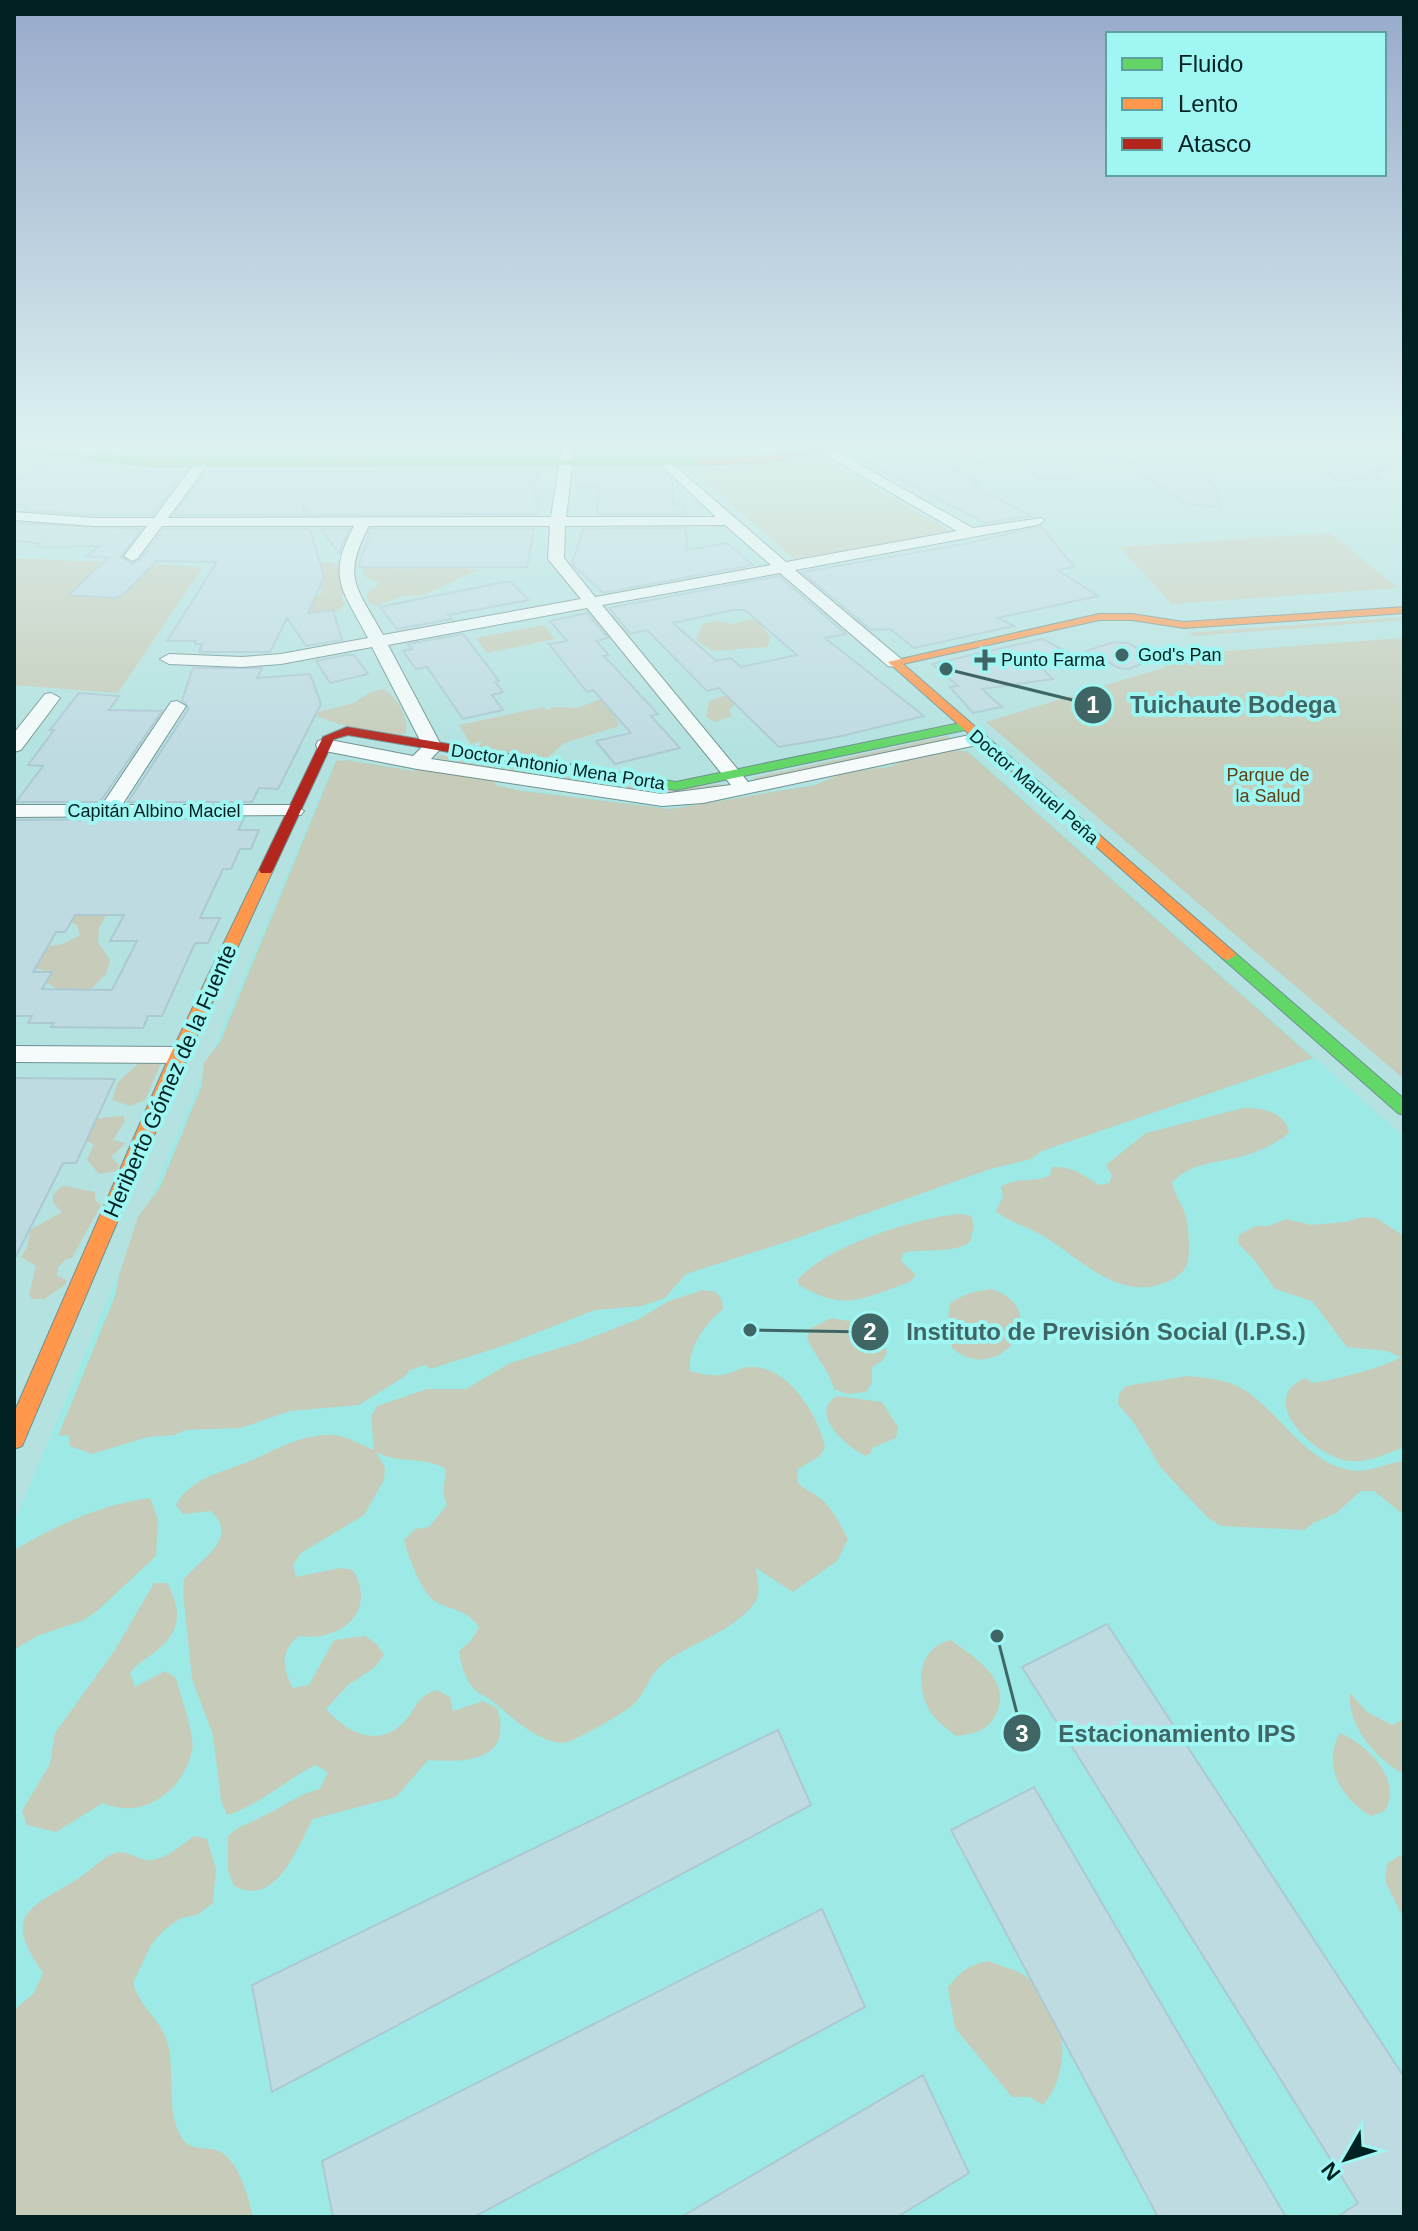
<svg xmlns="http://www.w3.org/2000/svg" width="1418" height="2231" viewBox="0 0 1418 2231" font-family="Helvetica,sans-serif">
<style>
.built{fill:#9de9e6}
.green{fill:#c6ccb9}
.building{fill:#bfdbe2;stroke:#acc9d2;stroke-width:2;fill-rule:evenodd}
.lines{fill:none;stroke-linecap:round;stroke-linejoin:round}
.street-casing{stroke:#6f9291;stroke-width:2}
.fast-casing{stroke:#6f9291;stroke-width:2}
.slow-casing{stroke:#6f9291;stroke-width:2}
.jam-casing{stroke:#6f9291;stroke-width:2}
.street{fill:#f4fbfa;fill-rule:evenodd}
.fast{fill:#63d668;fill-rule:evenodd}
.slow{fill:#ff974d;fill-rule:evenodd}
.jam{fill:#b3261e;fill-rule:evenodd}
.poi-dot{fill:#3f6564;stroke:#9ff6f2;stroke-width:3}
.labels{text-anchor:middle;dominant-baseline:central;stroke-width:8;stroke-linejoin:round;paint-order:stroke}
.far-poi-label{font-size:18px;fill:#002121;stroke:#9ff6f2;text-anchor:start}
.far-street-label{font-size:18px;fill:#002121;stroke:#9ff6f2}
.far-park-label{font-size:18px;fill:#5f4115;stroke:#9ff6f2}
.street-label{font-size:22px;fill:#002121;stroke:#9ff6f2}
.leader{fill:none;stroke:#3f6564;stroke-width:3}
.callout-dot{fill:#3f6564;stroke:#9ff6f2;stroke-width:3}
.mark-label{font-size:24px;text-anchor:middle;font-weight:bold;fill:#fff}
.callout-label{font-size:24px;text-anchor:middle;font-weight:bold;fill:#3f6564;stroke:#9ff6f2;stroke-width:8;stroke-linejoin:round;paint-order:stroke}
</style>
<rect width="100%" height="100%" fill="#b3e2e0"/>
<path class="built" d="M 968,750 L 1404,1137 L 1404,2217 L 14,2217 L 14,1523 L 334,763 L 348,759 L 523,790 L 672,808 L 795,788 Z"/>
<path class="green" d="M 819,456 L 950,531 L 794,559 L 693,471 Z
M 1331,533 L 1398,588 L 1172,604 L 1119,547 Z
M 14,558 L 203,567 L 118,693 L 14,685 Z
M 331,562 L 341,567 L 345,594 L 341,598 L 345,605 L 336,612 L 307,616 L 309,599 L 320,595 L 323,590 L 316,588 L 314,563 Z
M 435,565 L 478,570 L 423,595 L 403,596 L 376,606 L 368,602 L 367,593 L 380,583 L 363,576 L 363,567 C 388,567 412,572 435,565 Z
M 1404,617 L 1404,620 L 1193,636 L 1188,633 Z
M 751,619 L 765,624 L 765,631 L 771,637 L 767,647 L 713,651 L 696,640 L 703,624 L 715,621 L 733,624 Z
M 544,625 L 555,639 L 487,653 L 476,638 Z
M 1404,638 L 1404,1079 L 986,722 L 1166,667 L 1159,656 Z
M 382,689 C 396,693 410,720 406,733 L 398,736 L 338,724 L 317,716 L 318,712 L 354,703 L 369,693 Z
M 729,694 L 736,703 L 729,710 L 732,716 L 715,722 L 706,717 L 709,701 Z
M 601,699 L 616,706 L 615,717 L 619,724 L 616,727 L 564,743 L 546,759 L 478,749 L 482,741 L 471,744 L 459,725 L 544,707 L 546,710 L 556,707 L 577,708 Z
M 947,736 L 952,739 L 757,781 L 752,778 Z
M 935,750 L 967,751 L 1313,1058 L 1042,1151 L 1031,1159 L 990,1169 L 789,1241 L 686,1274 L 665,1298 L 642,1306 L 595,1310 L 503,1346 L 430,1369 L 425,1365 L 410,1370 L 404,1377 L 359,1405 L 290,1411 L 241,1428 L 185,1430 L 175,1435 L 148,1437 L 92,1454 L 70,1446 L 69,1435 L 58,1436 L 115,1296 L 119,1275 L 138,1217 L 160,1187 L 201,1087 L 204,1063 L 220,1042 L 336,761 L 347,760 L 414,771 L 420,765 L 488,776 L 498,786 L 523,791 L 671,809 L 815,785 L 845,772 L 889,767 L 909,757 Z
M 440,755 L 659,791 L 720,784 L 724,786 L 656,795 L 436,758 Z
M 66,913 L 107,914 L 99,928 L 98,942 L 110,960 L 106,974 L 89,991 C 68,992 55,992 39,976 L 43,970 L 33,968 L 43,947 L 63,944 L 80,935 L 77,925 L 66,921 Z
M 162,1061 L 145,1100 L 130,1106 L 112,1100 L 118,1082 L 139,1063 Z
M 1243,1108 C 1262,1107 1286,1112 1289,1133 C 1276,1144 1260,1151 1243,1156 C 1219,1163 1190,1162 1172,1183 C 1175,1196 1183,1205 1186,1217 C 1189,1227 1190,1250 1188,1261 C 1187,1270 1175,1279 1167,1282 C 1119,1302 1082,1260 1045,1237 C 1029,1227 1010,1223 996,1211 L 1003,1196 L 1001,1187 C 1016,1176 1034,1184 1050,1175 L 1052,1167 C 1072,1166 1082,1174 1099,1185 L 1109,1183 L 1112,1176 L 1106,1165 L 1146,1133 Z
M 119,1116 L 124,1116 L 125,1121 L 113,1140 L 126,1143 L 111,1157 L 119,1164 L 118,1171 L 99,1174 L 87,1160 L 94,1144 L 85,1141 L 93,1119 Z
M 66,1186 L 95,1192 L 95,1200 L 101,1205 L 72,1258 L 66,1259 L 58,1267 L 57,1275 L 66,1280 L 66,1284 L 44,1299 L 32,1299 L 29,1295 L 36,1266 L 21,1257 L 27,1248 L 30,1230 L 62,1212 L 53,1203 L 53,1195 L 60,1187 Z
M 960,1214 L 971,1216 L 974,1225 L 970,1242 C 954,1254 924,1248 903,1253 L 901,1261 L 916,1275 L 910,1282 C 863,1298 844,1313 798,1284 L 798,1279 C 828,1246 914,1218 960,1214 Z
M 1364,1217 L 1376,1218 L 1404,1236 L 1404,1447 C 1386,1454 1368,1463 1349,1461 C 1314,1457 1254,1398 1306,1378 L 1313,1383 C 1329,1381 1391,1366 1400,1357 L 1387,1351 L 1347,1347 L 1312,1301 L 1275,1289 L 1255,1261 L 1238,1243 L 1239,1235 L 1255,1226 L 1268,1226 L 1286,1219 L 1311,1225 L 1345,1222 Z
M 991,1289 C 1057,1309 999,1389 952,1348 C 952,1331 945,1319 951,1302 L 969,1293 Z
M 703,1290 L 716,1292 L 722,1300 L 723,1309 C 705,1324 688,1347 690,1371 C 702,1374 714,1377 727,1374 C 735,1372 742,1367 750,1367 C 787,1364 819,1416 825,1447 L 820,1456 L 798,1469 L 797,1481 C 804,1490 809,1490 817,1496 C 832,1506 840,1524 848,1539 L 837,1561 L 793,1592 L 756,1568 C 757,1580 762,1592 755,1602 C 734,1632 692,1642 664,1663 C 650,1673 647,1690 636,1702 C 630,1710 578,1739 568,1742 C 544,1748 511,1717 495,1703 C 489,1697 480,1695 475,1690 C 465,1680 461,1664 459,1651 L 471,1641 L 479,1627 C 466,1609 453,1611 436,1602 C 422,1594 408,1556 404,1540 L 415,1529 L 429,1527 L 447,1505 L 443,1493 L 446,1469 C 425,1456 398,1464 376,1452 L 385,1468 L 384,1480 L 364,1515 L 301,1553 L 293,1565 L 296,1577 L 340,1568 L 353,1570 C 378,1612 340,1642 299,1636 C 280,1651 282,1668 293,1688 L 309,1685 L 334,1640 L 365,1636 L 377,1644 L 384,1655 L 374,1668 L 348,1685 L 326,1709 C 346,1732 376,1748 402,1724 C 418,1709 414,1697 437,1690 L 450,1697 L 453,1711 L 483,1701 L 497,1708 C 514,1761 466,1763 428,1760 L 396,1797 L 313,1819 C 296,1848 278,1908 234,1886 L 228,1871 L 228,1836 C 241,1824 247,1825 261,1817 C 282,1808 298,1794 320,1789 L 328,1772 L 315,1765 C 285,1781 259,1805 227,1815 L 221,1801 L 213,1735 L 192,1679 L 183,1593 L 184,1579 C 201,1558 240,1539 211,1511 L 183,1514 L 176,1505 C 190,1478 223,1472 250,1461 C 276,1450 295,1437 326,1435 C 342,1433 359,1444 374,1450 L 371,1417 L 377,1406 L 427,1389 L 466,1389 L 510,1363 L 582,1341 L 639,1319 L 669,1301 Z
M 831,1318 C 858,1323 878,1323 887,1352 L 882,1361 L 872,1367 L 872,1383 L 866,1392 L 847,1394 L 834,1389 C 829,1369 815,1357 807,1338 L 811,1328 Z
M 1187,1376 C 1206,1378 1225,1379 1241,1388 C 1279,1410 1304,1462 1349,1470 C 1367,1474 1386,1463 1404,1461 L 1404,1515 L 1374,1491 L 1361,1491 L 1335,1514 L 1313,1523 L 1305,1530 L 1221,1526 L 1208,1518 L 1161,1468 L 1134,1423 L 1118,1404 L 1119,1394 L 1126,1386 Z
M 837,1396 L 882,1402 L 898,1427 L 896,1438 L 872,1448 L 871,1453 L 865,1456 C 848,1447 807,1414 837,1396 Z
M 150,1498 L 158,1519 L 156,1556 L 97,1611 L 84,1620 L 37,1636 L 14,1650 L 14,1550 C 58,1525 99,1505 150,1498 Z
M 154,1583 L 167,1583 C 182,1611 182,1631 155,1652 C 147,1658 136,1664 130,1673 L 135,1687 L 165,1671 L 176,1678 C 180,1694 196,1737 192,1751 C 183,1791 143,1821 103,1803 L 56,1832 L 27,1825 L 22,1811 L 50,1764 L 55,1733 L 115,1650 Z
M 951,1640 C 975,1658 1011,1679 997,1712 C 988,1732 976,1733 956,1736 C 948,1729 938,1723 932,1714 C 914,1688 917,1647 951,1640 Z
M 1350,1693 L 1367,1712 L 1392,1725 L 1404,1719 L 1404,1774 C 1376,1759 1347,1726 1350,1693 Z
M 1340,1733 C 1368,1745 1403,1780 1385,1811 L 1371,1816 C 1342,1799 1321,1766 1340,1733 Z
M 194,1836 L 207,1839 L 216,1869 L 213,1903 L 197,1915 L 181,1918 L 164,1930 L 151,1945 L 133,1983 C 139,2006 160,2019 167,2041 C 176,2071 165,2111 182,2138 C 192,2153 209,2145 221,2152 C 240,2164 248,2196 253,2217 L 14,2217 L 14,2010 L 34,1993 L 43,1973 C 0,1912 32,1908 79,1878 C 90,1871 103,1857 115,1853 C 127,1850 135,1858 145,1860 C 163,1862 180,1846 194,1836 Z
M 1399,1856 L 1404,1856 L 1404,1919 L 1385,1881 L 1387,1864 Z
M 988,1961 C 999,1966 1015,1969 1024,1975 C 1065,2005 1076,2066 1043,2105 L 1030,2097 L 1012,2097 L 955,2028 L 948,1988 C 959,1972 969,1965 988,1961 Z"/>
<path class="building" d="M 112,442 L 143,442 L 171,447 L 192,447 L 196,442 L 542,442 L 540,454 L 149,454 L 103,449 Z
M 587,442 L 670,442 L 671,454 L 585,454 Z
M 874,442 L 964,442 L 999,459 L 953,469 L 980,484 L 971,484 L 1032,516 L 985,523 L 848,453 L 863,450 Z
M 1072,442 L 1180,442 L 1216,489 L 1220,507 L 1187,504 L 1146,477 L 1137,463 L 1068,467 L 1078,477 L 1040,480 L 1008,446 Z
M 1286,442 L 1351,442 L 1389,470 L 1370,471 L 1381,479 L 1339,481 Z
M 24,456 L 149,472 L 184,472 L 152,515 L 94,515 L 23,510 L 29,506 L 14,504 L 14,483 L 47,466 L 14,461 Z
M 206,472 L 538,472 L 533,500 L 539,500 L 537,514 L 311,515 L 302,504 L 306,515 L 174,515 Z
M 576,472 L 664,472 L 672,480 L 673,504 L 684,504 L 685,514 L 597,514 L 599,486 L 575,486 Z
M 14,523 L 141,529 L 121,557 L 133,564 L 139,561 L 164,529 L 310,529 L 324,577 L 308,613 L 333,610 L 342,640 L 306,646 L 287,618 L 270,652 L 199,652 L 202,644 L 195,644 L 196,641 L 167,641 L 217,562 L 156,561 L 126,592 L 116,598 L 69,595 L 108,558 L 87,556 L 99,546 L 37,547 L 40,544 L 14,540 Z
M 1041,526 L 1074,567 L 1058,570 L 1098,596 L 998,618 L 1014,626 L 914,648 L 890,629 L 871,630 L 802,572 L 964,544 Z
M 686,528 L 687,550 L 727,543 L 753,565 L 603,593 L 572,564 L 583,529 Z
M 321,529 L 349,529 L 339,553 Z
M 371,529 L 534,529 L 527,567 L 358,567 Z
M 779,576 L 846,634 L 825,638 L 924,716 L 842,736 L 779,747 L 719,688 L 707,691 L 647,630 L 630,634 L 609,608 ZM 733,610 L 745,610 L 797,655 L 741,667 L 731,658 L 716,661 L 673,623 Z
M 510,581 L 529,600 L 448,615 L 452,619 L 397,629 L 380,607 Z
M 587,613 L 608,638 L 596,641 L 609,655 L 604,656 L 658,714 L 651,716 L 680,748 L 615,764 L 596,741 L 631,733 L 593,690 L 587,692 L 549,644 L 567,641 L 550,621 Z
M 463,634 L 499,681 L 495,682 L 503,692 L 492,695 L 503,710 L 463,719 L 427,667 L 416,669 L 403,651 L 412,649 L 408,644 Z
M 1042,639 L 1074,655 L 1041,668 L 1053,679 L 982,689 L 1002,707 L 973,713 L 950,687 L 958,686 L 932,664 Z
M 1113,642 L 1128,643 L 1156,658 L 1129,669 L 1119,668 L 1087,651 Z
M 346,655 L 354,655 L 368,674 L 330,683 L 316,661 Z
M 193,668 L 262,668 L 257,678 L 310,674 L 321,704 L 278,789 L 259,788 L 252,802 L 128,802 L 189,708 L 182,700 Z
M 79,693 L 119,696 L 109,710 L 162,711 L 100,802 L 16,802 L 43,766 L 28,765 L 54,730 L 50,730 Z
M 244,818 L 238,830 L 259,830 L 251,849 L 240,849 L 231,869 L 223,869 L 200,918 L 220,918 L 208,943 L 195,943 L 162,1016 L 148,1016 L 143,1028 L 51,1027 L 54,1023 L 28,1023 L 32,1016 L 14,1016 L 14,820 ZM 75,915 L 124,915 L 110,941 L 137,941 L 112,990 L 42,989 L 52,972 L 33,972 L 56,932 L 65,932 Z
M 14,1078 L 115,1079 L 76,1163 L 63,1163 L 14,1260 Z
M 1107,1624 L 1404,2077 L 1404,2217 L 1337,2217 L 1358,2203 L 1022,1667 Z
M 778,1730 L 811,1805 L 272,2092 L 252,1985 Z
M 1034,1787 L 1286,2217 L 1158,2217 L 951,1830 Z
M 822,1909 L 865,2007 L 474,2217 L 333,2217 L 322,2161 Z
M 923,2075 L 969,2173 L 897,2217 L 681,2217 Z"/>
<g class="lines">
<g class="street-casing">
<path id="street" d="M 93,442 L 109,442 L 80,459 L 68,456 Z
M 563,442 L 575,442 L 566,517 L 716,517 L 662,466 L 660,463 L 667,459 L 786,562 L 957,531 L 804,442 L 819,442 L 973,528 L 1042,518 L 1044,521 L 1037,525 L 795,570 L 900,658 L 903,662 L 894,667 L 888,666 L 780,573 L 602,605 L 748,782 L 979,733 L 986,735 L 988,739 L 986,743 L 703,803 L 662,806 L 417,769 L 325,751 L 318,749 L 316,745 L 318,741 L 325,739 L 413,756 L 423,746 L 372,647 L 281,664 L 242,667 L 169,664 L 160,659 L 169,654 L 242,657 L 281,654 L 368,638 C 343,590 326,578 354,526 L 162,526 L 137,559 L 132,561 L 124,556 L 147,526 L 94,526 L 14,520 L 14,512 L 94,518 L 154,518 L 197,460 L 202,459 L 209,463 L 168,518 L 551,517 ZM 725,525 L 771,565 L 595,597 L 564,558 L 565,526 ZM 369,526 L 550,526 L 548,559 L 581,599 L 383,635 C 357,587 341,579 369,526 ZM 587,608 L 731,785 L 662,794 L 431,759 L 442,747 L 388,645 Z
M 51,693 L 60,698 L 21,750 L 14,752 L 14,733 L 45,694 Z
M 177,701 L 186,706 L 122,805 L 294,805 L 304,811 L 301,815 L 14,817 L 14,805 L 102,805 L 171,702 Z
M 14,1046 L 179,1047 L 188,1049 L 191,1055 L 188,1061 L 179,1063 L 14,1062 Z"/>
</g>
<g class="fast-casing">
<path id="fast" d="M 14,444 L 149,460 L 701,459 L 706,462 L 701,465 L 149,466 L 14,450 Z
M 965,722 L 971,726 L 970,729 L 676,790 L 484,758 L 477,754 L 484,750 L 676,782 Z
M 1228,950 L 1234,952 L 1404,1099 L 1404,1115 L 1398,1113 L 1222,958 L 1220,955 Z"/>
</g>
<g class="slow-casing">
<path id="slow" d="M 849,442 L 866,442 L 771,462 L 701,465 L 696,462 L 701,459 L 771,456 Z
M 1404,607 L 1404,613 L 1184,628 L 1132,620 L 1099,620 L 903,664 L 1234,952 L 1236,955 L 1228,960 L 1222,958 L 888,662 L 1099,614 L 1132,614 L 1184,622 Z
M 266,866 L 273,870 L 188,1055 L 25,1439 L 22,1446 L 14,1449 L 14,1413 L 170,1055 L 259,870 Z"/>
</g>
<g class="jam-casing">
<path id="jam" d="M 347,727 L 484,750 L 491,754 L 484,758 L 348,735 L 334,739 L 273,870 L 271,873 L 261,873 L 259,870 L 323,737 Z"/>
</g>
<use href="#street" class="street"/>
<use href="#fast" class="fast"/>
<use href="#slow" class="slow"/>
<use href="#jam" class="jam"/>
</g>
<linearGradient id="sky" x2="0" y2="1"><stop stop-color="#97a9ca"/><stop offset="0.59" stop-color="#ddf2f1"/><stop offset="1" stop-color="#ddf2f1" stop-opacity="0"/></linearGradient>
<rect width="1418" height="754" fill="url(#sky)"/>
<g class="poi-dot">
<circle cx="1122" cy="655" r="8"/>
<path d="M981 648h8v8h8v8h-8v8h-8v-8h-8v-8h8z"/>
</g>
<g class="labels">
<g class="far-poi-label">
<text x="1138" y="655">God's Pan</text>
<text x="1001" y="660">Punto Farma</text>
</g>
<g class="far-street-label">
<text transform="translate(558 767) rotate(9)">Doctor Antonio Mena Porta</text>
<text transform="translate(1034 787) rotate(41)">Doctor Manuel Peña</text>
<text x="154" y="811">Capitán Albino Maciel</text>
</g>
<g class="far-park-label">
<text x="1268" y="775">Parque de<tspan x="1268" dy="21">la Salud</tspan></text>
</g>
<g class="street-label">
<text transform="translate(170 1081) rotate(-66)">Heriberto Gómez de la Fuente</text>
</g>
</g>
<path class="leader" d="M946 669L1093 705M750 1330L870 1332M997 1636L1022 1733"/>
<g class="callout-dot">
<circle cx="946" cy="669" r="8"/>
<circle cx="750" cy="1330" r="8"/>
<circle cx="997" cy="1636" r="8"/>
<circle cx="1093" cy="705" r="20"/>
<circle cx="870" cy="1332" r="20"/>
<circle cx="1022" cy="1733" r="20"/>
</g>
<g class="mark-label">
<text x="1093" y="713">1</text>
<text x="870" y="1340">2</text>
<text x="1022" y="1742">3</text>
</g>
<g class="callout-label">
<text x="1233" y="713">Tuichaute Bodega</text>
<text x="1106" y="1340">Instituto de Previsión Social (I.P.S.)</text>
<text x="1177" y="1742">Estacionamiento IPS</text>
</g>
<rect width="1418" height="2231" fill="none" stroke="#002121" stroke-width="32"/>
<rect x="1106" y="32" width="280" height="144" fill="#9ff6f2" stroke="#5fa19e" stroke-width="2"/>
<rect x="1122" y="58" width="40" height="12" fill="#63d668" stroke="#5fa19e" stroke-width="2"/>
<text x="1178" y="72" font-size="24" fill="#002121">Fluido</text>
<rect x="1122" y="98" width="40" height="12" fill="#ff974d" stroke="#5fa19e" stroke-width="2"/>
<text x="1178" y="112" font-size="24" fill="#002121">Lento</text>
<rect x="1122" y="138" width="40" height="12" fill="#b3261e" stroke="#5fa19e" stroke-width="2"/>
<text x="1178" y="152" font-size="24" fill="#002121">Atasco</text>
<g transform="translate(1346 2159) rotate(231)" stroke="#9ff6f2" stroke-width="6" paint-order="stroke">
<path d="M0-6L14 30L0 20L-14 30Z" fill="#002121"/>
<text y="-12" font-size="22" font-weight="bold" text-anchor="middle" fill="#002121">N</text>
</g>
</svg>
